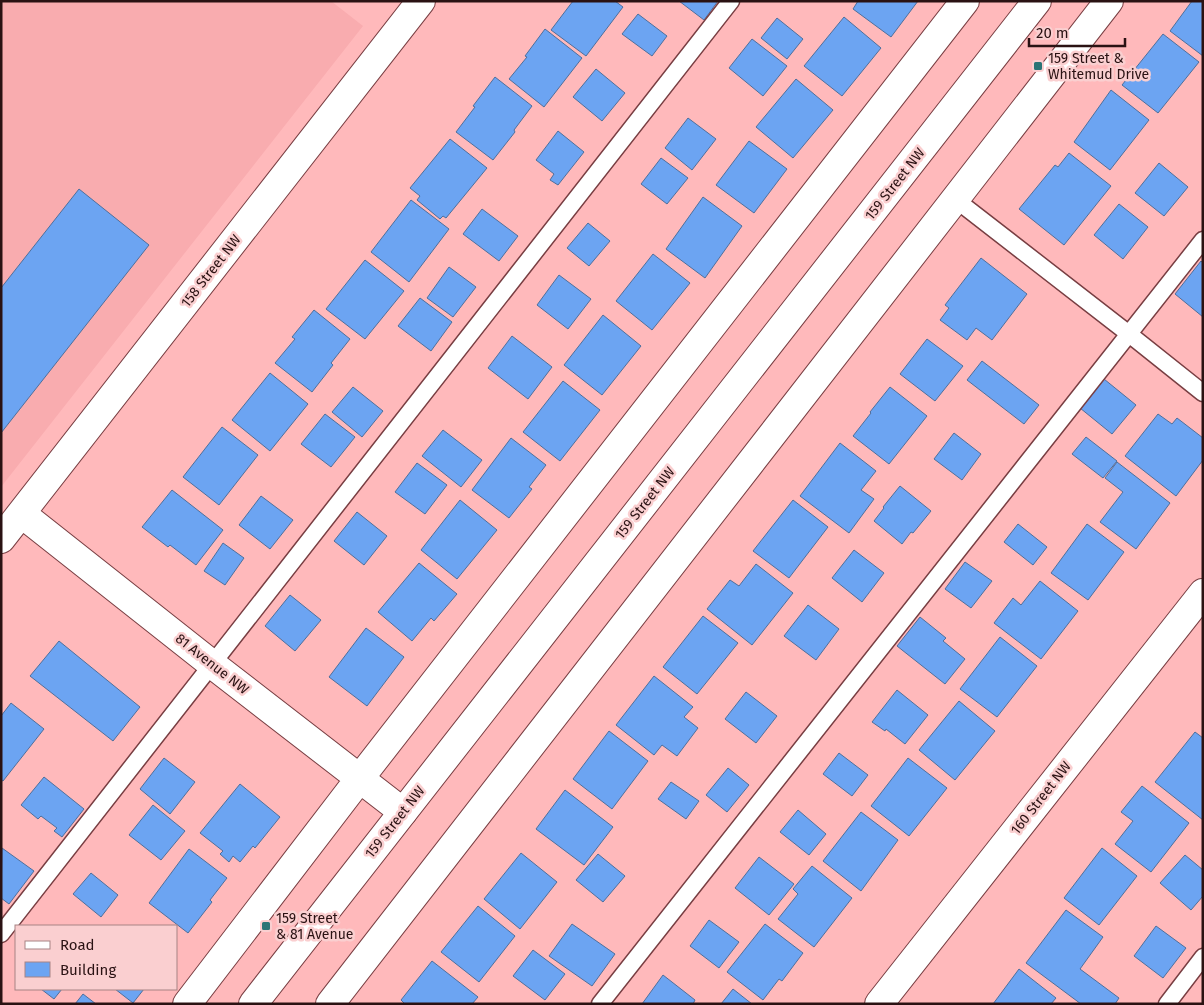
<svg xmlns="http://www.w3.org/2000/svg" width="1204" height="1005" viewBox="0 0 1204 1005" font-family="'Fira Sans',sans-serif">
<style>
.built{fill:#f9acaf}
.building{fill:#6ca4f2;stroke:#4e6f9c}
.lines{fill:none;stroke-linecap:round;stroke-linejoin:round}
.lane-casing{stroke:#783e42;stroke-width:19}
.street-casing{stroke:#783e42;stroke-width:30}
.secondary-casing{stroke:#783e42;stroke-width:30}
.lane{stroke:#fff;stroke-width:16}
.street{stroke:#fff;stroke-width:28}
.secondary{stroke:#fff;stroke-width:28}
.poi-dot{fill:#2a7576;stroke:#facfd0;stroke-width:2}
.labels{text-anchor:middle;dominant-baseline:central;stroke-width:5;stroke-linejoin:round;paint-order:stroke}
.poi-label{font-size:14px;fill:#2a1213;stroke:#facfd0;text-anchor:start}
.street-label{font-size:14px;fill:#2a1213;stroke:#facfd0}
</style>
<rect width="100%" height="100%" fill="#ffb9bb"/>
<path class="built" d="M 1,1 L 331,1 L 363,26 L 1,487 Z"/>
<path class="building" d="M 573,1 L 615,1 L 623,7 L 586,56 L 551,30 Z
M 679,1 L 718,1 L 704,20 Z
M 858,1 L 918,1 L 891,37 L 853,9 Z
M 1192,1 L 1203,1 L 1203,56 L 1170,31 Z
M 638,14 L 667,36 L 652,56 L 622,34 Z
M 844,17 L 881,48 L 842,96 L 804,66 Z
M 777,18 L 803,39 L 787,59 L 761,38 Z
M 545,29 L 582,58 L 544,107 L 509,79 L 527,57 L 525,56 Z
M 1163,34 L 1199,62 L 1158,113 L 1122,85 Z
M 752,39 L 787,66 L 763,96 L 729,68 Z
M 596,69 L 625,93 L 602,121 L 573,97 Z
M 495,77 L 532,106 L 514,130 L 515,132 L 493,160 L 456,132 L 475,107 L 473,106 Z
M 796,79 L 833,110 L 793,158 L 756,127 Z
M 1111,90 L 1149,120 L 1110,170 L 1074,142 Z
M 688,118 L 716,139 L 692,170 L 665,148 Z
M 558,131 L 584,152 L 558,185 L 550,180 L 554,174 L 536,160 Z
M 450,139 L 487,168 L 446,218 L 443,216 L 440,219 L 417,200 L 420,196 L 410,188 Z
M 749,141 L 787,169 L 754,213 L 716,185 Z
M 1069,153 L 1111,186 L 1064,245 L 1019,209 L 1055,165 L 1058,167 Z
M 661,158 L 688,178 L 667,204 L 641,184 Z
M 1159,163 L 1188,187 L 1164,216 L 1135,193 Z
M 79,189 L 149,245 L 1,433 L 1,288 Z
M 703,197 L 742,226 L 705,278 L 666,249 Z
M 411,200 L 449,229 L 409,282 L 371,252 Z
M 1119,204 L 1148,227 L 1123,259 L 1094,235 Z
M 482,209 L 518,236 L 499,261 L 463,234 Z
M 588,223 L 610,241 L 589,266 L 567,248 Z
M 653,254 L 690,283 L 652,330 L 616,301 Z
M 981,258 L 1027,294 L 992,340 L 976,328 L 967,340 L 940,320 L 949,308 L 945,305 Z
M 365,260 L 404,291 L 365,339 L 326,309 Z
M 1201,261 L 1203,263 L 1203,317 L 1175,294 Z
M 449,267 L 476,287 L 453,317 L 427,298 Z
M 559,275 L 591,299 L 568,329 L 537,305 Z
M 420,298 L 452,322 L 431,351 L 398,326 Z
M 314,310 L 350,339 L 331,363 L 333,365 L 312,392 L 275,363 L 295,339 L 292,337 Z
M 603,315 L 641,346 L 602,395 L 564,365 Z
M 512,336 L 552,367 L 528,399 L 488,368 Z
M 927,339 L 963,366 L 935,401 L 900,374 Z
M 982,361 L 1039,405 L 1024,424 L 967,380 Z
M 270,373 L 308,404 L 270,451 L 232,420 Z
M 1104,379 L 1136,405 L 1112,434 L 1080,408 Z
M 563,381 L 600,410 L 560,461 L 523,432 Z
M 353,387 L 383,411 L 362,437 L 332,412 Z
M 890,387 L 927,416 L 889,464 L 853,436 L 871,413 L 870,412 Z
M 325,414 L 355,437 L 331,467 L 301,444 Z
M 1158,414 L 1172,424 L 1177,418 L 1203,438 L 1203,460 L 1176,496 L 1125,456 Z
M 222,427 L 258,455 L 219,505 L 183,477 Z
M 443,430 L 482,460 L 461,487 L 422,456 Z
M 954,433 L 981,454 L 962,480 L 934,459 Z
M 1086,437 L 1117,461 L 1103,478 L 1072,454 Z
M 511,438 L 546,465 L 529,487 L 532,489 L 509,518 L 472,490 Z
M 840,443 L 876,471 L 861,490 L 874,499 L 849,533 L 800,496 Z
M 1117,462 L 1170,503 L 1136,549 L 1100,522 L 1123,492 L 1105,478 Z
M 417,463 L 447,485 L 425,514 L 395,492 Z
M 900,486 L 931,511 L 913,533 L 911,532 L 902,544 L 874,521 L 884,508 L 883,507 Z
M 172,490 L 223,530 L 196,565 L 170,545 L 168,547 L 142,527 Z
M 261,496 L 293,520 L 270,549 L 239,525 Z
M 460,500 L 497,530 L 457,579 L 421,550 Z
M 793,500 L 828,527 L 789,578 L 753,551 Z
M 357,512 L 387,536 L 364,565 L 334,541 Z
M 1018,524 L 1047,547 L 1033,565 L 1004,542 Z
M 1087,524 L 1124,552 L 1088,600 L 1051,573 Z
M 223,543 L 244,558 L 225,585 L 204,571 Z
M 854,550 L 884,573 L 862,602 L 832,578 Z
M 965,562 L 992,581 L 971,608 L 945,589 Z
M 419,563 L 457,594 L 434,621 L 431,618 L 412,641 L 378,612 Z
M 756,564 L 793,593 L 752,645 L 707,609 L 730,580 L 739,586 Z
M 1040,581 L 1078,611 L 1041,659 L 994,623 L 1013,598 L 1021,605 Z
M 290,595 L 321,620 L 295,651 L 265,626 Z
M 808,605 L 839,629 L 816,660 L 784,636 Z
M 703,616 L 738,643 L 697,694 L 663,667 Z
M 920,617 L 946,638 L 943,641 L 965,659 L 945,684 L 897,646 Z
M 366,628 L 404,657 L 367,706 L 329,677 Z
M 1000,637 L 1037,666 L 997,717 L 960,689 Z
M 59,641 L 140,707 L 113,741 L 30,676 Z
M 654,676 L 693,707 L 684,717 L 698,728 L 677,756 L 662,745 L 654,755 L 616,725 Z
M 897,690 L 928,715 L 905,744 L 886,729 L 885,731 L 872,722 Z
M 746,692 L 777,716 L 756,743 L 725,719 Z
M 959,701 L 995,731 L 955,780 L 919,750 Z
M 11,703 L 44,729 L 3,781 L 1,780 L 1,716 Z
M 609,731 L 648,761 L 612,809 L 573,779 Z
M 1195,732 L 1203,738 L 1203,820 L 1155,782 Z
M 839,753 L 868,775 L 852,796 L 823,774 Z
M 164,758 L 195,782 L 170,814 L 140,789 Z
M 908,758 L 947,788 L 909,836 L 871,806 Z
M 728,768 L 749,785 L 727,812 L 706,795 Z
M 44,777 L 84,809 L 62,837 L 54,831 L 57,828 L 41,816 L 38,819 L 21,805 Z
M 671,782 L 699,801 L 686,819 L 658,799 Z
M 240,784 L 280,817 L 255,848 L 253,846 L 240,862 L 233,856 L 229,862 L 220,854 L 223,851 L 200,833 Z
M 1142,786 L 1189,823 L 1151,872 L 1115,844 L 1133,821 L 1121,812 Z
M 565,790 L 613,827 L 584,865 L 536,829 Z
M 153,805 L 185,831 L 161,860 L 129,835 Z
M 798,810 L 826,834 L 809,855 L 780,832 Z
M 861,812 L 898,840 L 861,891 L 823,861 Z
M 2,848 L 34,871 L 9,904 L 1,898 Z
M 1102,848 L 1137,876 L 1099,925 L 1064,898 Z
M 189,849 L 227,878 L 210,900 L 212,902 L 188,933 L 149,903 Z
M 521,853 L 557,882 L 520,929 L 484,899 Z
M 598,854 L 625,876 L 603,902 L 576,880 Z
M 1185,855 L 1203,870 L 1203,896 L 1191,910 L 1160,883 Z
M 759,857 L 794,884 L 769,915 L 735,888 Z
M 812,866 L 852,898 L 814,947 L 778,919 L 798,894 L 793,889 Z
M 91,873 L 118,895 L 101,917 L 73,894 Z
M 478,906 L 515,936 L 479,982 L 441,952 Z
M 1066,910 L 1103,937 L 1080,969 L 1119,998 L 1115,1004 L 1081,1004 L 1026,963 Z
M 709,920 L 739,942 L 719,968 L 690,946 Z
M 572,924 L 615,954 L 592,986 L 549,956 Z
M 765,924 L 803,953 L 782,981 L 779,979 L 763,1000 L 727,972 Z
M 1156,926 L 1186,948 L 1163,978 L 1134,956 Z
M 533,950 L 565,974 L 545,1000 L 513,976 Z
M 432,961 L 478,997 L 472,1004 L 405,1004 L 401,1000 Z
M 1019,969 L 1056,998 L 1051,1004 L 993,1004 Z
M 663,975 L 695,1000 L 693,1004 L 642,1004 Z
M 41,989 L 62,989 L 54,999 Z
M 115,989 L 144,989 L 133,1003 Z
M 733,989 L 752,1004 L 721,1004 Z
M 83,994 L 96,1004 L 75,1004 Z"/>
<g class="lines">
<g class="lane-casing">
<path id="lane" d="M 955,199 L 1129,334 L 1203,393
M 1,934 L 731,1
M 600,1004 L 1203,240
M 1167,1004 L 1203,957"/>
</g>
<g class="street-casing">
<path id="street" d="M 22,514 L 213,665 L 403,812
M 1,539 L 421,1
M 187,1004 L 360,778 L 965,1
M 330,1004 L 1109,1
M 879,1004 L 1203,593"/>
</g>
<g class="secondary-casing">
<path id="secondary" d="M 253,1004 L 1037,1"/>
</g>
<use href="#lane" class="lane"/>
<use href="#street" class="street"/>
<use href="#secondary" class="secondary"/>
</g>
<g class="poi-dot">
<rect x="1033" y="61" width="10" height="10" rx="2.5"/>
<rect x="261" y="921" width="10" height="10" rx="2.5"/>
</g>
<g class="labels">
<g class="poi-label">
<text x="1048" y="58">159 Street &amp;<tspan x="1048" dy="16">Whitemud Drive</tspan></text>
<text x="276" y="918">159 Street<tspan x="276" dy="16">&amp; 81 Avenue</tspan></text>
</g>
<g class="street-label">
<text transform="translate(895 184) rotate(-52)">159 Street NW</text>
<text transform="translate(211 271) rotate(-52)">158 Street NW</text>
<text transform="translate(645 503) rotate(-52)">159 Street NW</text>
<text transform="translate(212 664) rotate(38)">81 Avenue NW</text>
<text transform="translate(1041 798) rotate(-52)">160 Street NW</text>
<text transform="translate(395 822) rotate(-52)">159 Street NW</text>
</g>
</g>
<rect width="1204" height="1005" fill="none" stroke="#2a1213" stroke-width="5"/>
<rect x="15" y="925" width="162" height="65" fill="#facfd0" stroke="#a78384"/>
<rect x="25" y="941" width="25" height="8" fill="#ffffff" stroke="#a78384"/>
<text x="60" y="950" font-size="15" fill="#2a1213">Road</text>
<rect x="25" y="962" width="25" height="15" fill="#6ca4f2" stroke="#a78384"/>
<text x="60" y="975" font-size="15" fill="#2a1213">Building</text>
<path d="M1029 38v8h96v-8" fill="none" stroke="#2a1213" stroke-width="2.5"/>
<text x="1036" y="38" font-size="15" fill="#2a1213" stroke="#facfd0" stroke-width="4" paint-order="stroke">20 m</text>
</svg>
